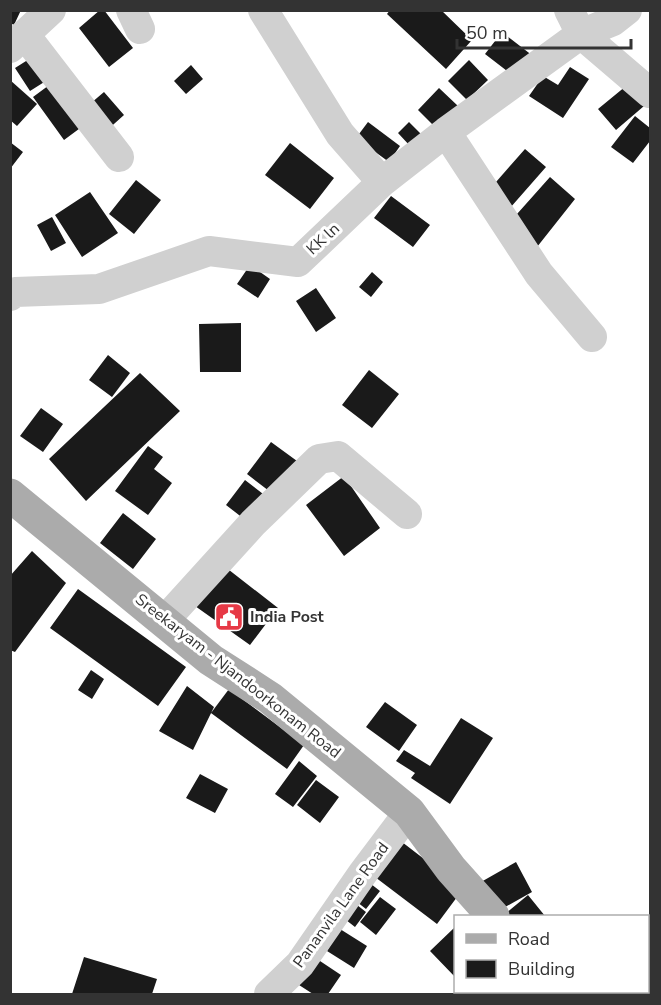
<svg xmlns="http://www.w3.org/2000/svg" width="661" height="1005" viewBox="0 0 661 1005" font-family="'Nunito Sans',sans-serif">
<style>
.building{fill:#1a1a1a}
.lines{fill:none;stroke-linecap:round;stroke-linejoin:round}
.minor{stroke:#d0d0d0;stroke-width:30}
.major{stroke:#ababab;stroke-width:33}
.labels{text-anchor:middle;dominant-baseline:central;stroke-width:6;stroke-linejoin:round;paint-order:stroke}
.street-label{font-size:16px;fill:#333;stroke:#fff}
.poi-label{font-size:16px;font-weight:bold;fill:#333;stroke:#fff;text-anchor:start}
</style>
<rect width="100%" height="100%" fill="#fff"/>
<path class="building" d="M 10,10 L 21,10 L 14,25 L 10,23 Z
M 100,10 L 104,10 L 133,48 L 109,67 L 79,28 Z
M 390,10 L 441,10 L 472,40 L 446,69 L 387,14 Z
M 502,32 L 533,56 L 516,78 L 485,54 Z
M 34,56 L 49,79 L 30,91 L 15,68 Z
M 469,60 L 488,80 L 467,100 L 448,81 Z
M 191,65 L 203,79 L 186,94 L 174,81 Z
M 570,67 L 589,79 L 563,118 L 529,96 L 543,76 L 558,85 Z
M 10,80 L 37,104 L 17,126 L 10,120 Z
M 56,80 L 87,123 L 64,140 L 33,97 Z
M 626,86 L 644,106 L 616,130 L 598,109 Z
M 439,88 L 458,106 L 436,128 L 418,110 Z
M 104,92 L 124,115 L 105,132 L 84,109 Z
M 635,116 L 650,128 L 650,141 L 633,163 L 611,147 Z
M 368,122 L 400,146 L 389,162 L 356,138 Z
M 409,122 L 423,136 L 411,147 L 398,133 Z
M 10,142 L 23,152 L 10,169 Z
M 290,143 L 334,178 L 310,209 L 265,175 Z
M 525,149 L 546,167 L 510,208 L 489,190 Z
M 550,177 L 575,199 L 537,247 L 509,223 Z
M 136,180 L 161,200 L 134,234 L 109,214 Z
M 90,192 L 118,233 L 82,257 L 55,215 Z
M 391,196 L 430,225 L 413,247 L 374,218 Z
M 52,217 L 66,243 L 51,251 L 37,225 Z
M 250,265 L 270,279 L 258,298 L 237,284 Z
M 372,272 L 383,282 L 371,297 L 359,287 Z
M 316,288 L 336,318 L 316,332 L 296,301 Z
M 241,323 L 241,372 L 200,372 L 199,324 Z
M 108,355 L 130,373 L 112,397 L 89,380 Z
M 369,370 L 399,394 L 372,428 L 342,405 Z
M 140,373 L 180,411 L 86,501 L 49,459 Z
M 41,408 L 63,424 L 43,452 L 20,436 Z
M 271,442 L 297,461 L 273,494 L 247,474 Z
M 148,446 L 163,457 L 154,469 L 172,483 L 148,515 L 115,491 Z
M 344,476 L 380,528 L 344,556 L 306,505 Z
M 245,480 L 267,497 L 248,522 L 226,505 Z
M 123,513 L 156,539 L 133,569 L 100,543 Z
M 32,551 L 66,583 L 15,652 L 10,650 L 10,576 Z
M 224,566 L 278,608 L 250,645 L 195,606 Z
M 78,589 L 186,667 L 158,706 L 50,628 Z
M 91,670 L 104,679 L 92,699 L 78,690 Z
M 187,686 L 214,707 L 193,750 L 159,731 Z
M 229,689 L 304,745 L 287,769 L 211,713 Z
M 385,702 L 417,725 L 399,751 L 366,727 Z
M 461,718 L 493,738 L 450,804 L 411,778 L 415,773 L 396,761 L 404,750 L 430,766 Z
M 299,761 L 317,776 L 293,807 L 275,794 Z
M 200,774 L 228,789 L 215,813 L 186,798 Z
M 316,780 L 339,797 L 320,823 L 297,805 Z
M 402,842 L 463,889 L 437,924 L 375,877 Z
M 516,862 L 532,892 L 498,911 L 481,882 Z
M 371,884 L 380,891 L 366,909 L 357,902 Z
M 528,895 L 545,916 L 507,916 L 505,914 Z
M 380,897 L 396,909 L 376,935 L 360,922 Z
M 357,905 L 366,912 L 355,927 L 346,920 Z
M 454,928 L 456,930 L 456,978 L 430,951 Z
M 340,929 L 367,946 L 354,968 L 327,951 Z
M 84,957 L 157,979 L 152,994 L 72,994 Z
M 317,959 L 341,975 L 328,994 L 313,994 L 299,985 Z
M 539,992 L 588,992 L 583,994 L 541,994 Z"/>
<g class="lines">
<path class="minor" d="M 131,10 L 140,29
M 263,10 L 340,134 L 382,182
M 569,10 L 581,34 L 650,93
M 25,35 L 119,157
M 10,48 L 51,10
M 446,132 L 539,274 L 592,337
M 10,296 L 15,292 L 99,289 L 209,251 L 298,262 L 382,182 L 446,132 L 581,34 L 613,21 L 627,10
M 164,621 L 253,523 L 319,459 L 338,456 L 407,514
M 269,994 L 300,964 L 363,873 L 409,812"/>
<path class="major" d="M 10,495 L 211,660 L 270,698 L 409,812 L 451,869 L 493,916
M 523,994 L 523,992"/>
</g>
<defs>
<g id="civic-square" transform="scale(1.5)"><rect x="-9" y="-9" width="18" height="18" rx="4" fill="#e63946" stroke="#fff"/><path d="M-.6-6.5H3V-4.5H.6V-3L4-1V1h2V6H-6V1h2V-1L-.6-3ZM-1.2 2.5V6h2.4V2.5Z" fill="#fff"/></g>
</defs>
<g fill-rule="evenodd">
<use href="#civic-square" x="229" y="617"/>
</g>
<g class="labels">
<g class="street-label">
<text transform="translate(323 239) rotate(-43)">KK ln</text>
<text transform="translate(238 676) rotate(38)">Sreekaryam - Njandoorkonam Road</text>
<text transform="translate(341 905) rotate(-54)">Pananvila Lane Road</text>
</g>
<g class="poi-label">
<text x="250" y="617">India Post</text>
</g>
</g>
<rect width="661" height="1005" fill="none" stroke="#333333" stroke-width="24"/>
<rect x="454" y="915" width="195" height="78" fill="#ffffff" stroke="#adadad" stroke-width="1.5"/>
<rect x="466" y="934" width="30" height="9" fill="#ababab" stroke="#adadad" stroke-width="1.5"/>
<text x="508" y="945" font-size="18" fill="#333333">Road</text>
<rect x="466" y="960" width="30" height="18" fill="#1a1a1a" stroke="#adadad" stroke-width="1.5"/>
<text x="508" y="975" font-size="18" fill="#333333">Building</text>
<path d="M457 39v9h174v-9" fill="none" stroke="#333333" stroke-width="3"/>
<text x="466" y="39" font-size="18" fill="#333333" stroke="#ffffff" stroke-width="4.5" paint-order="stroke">50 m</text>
</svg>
